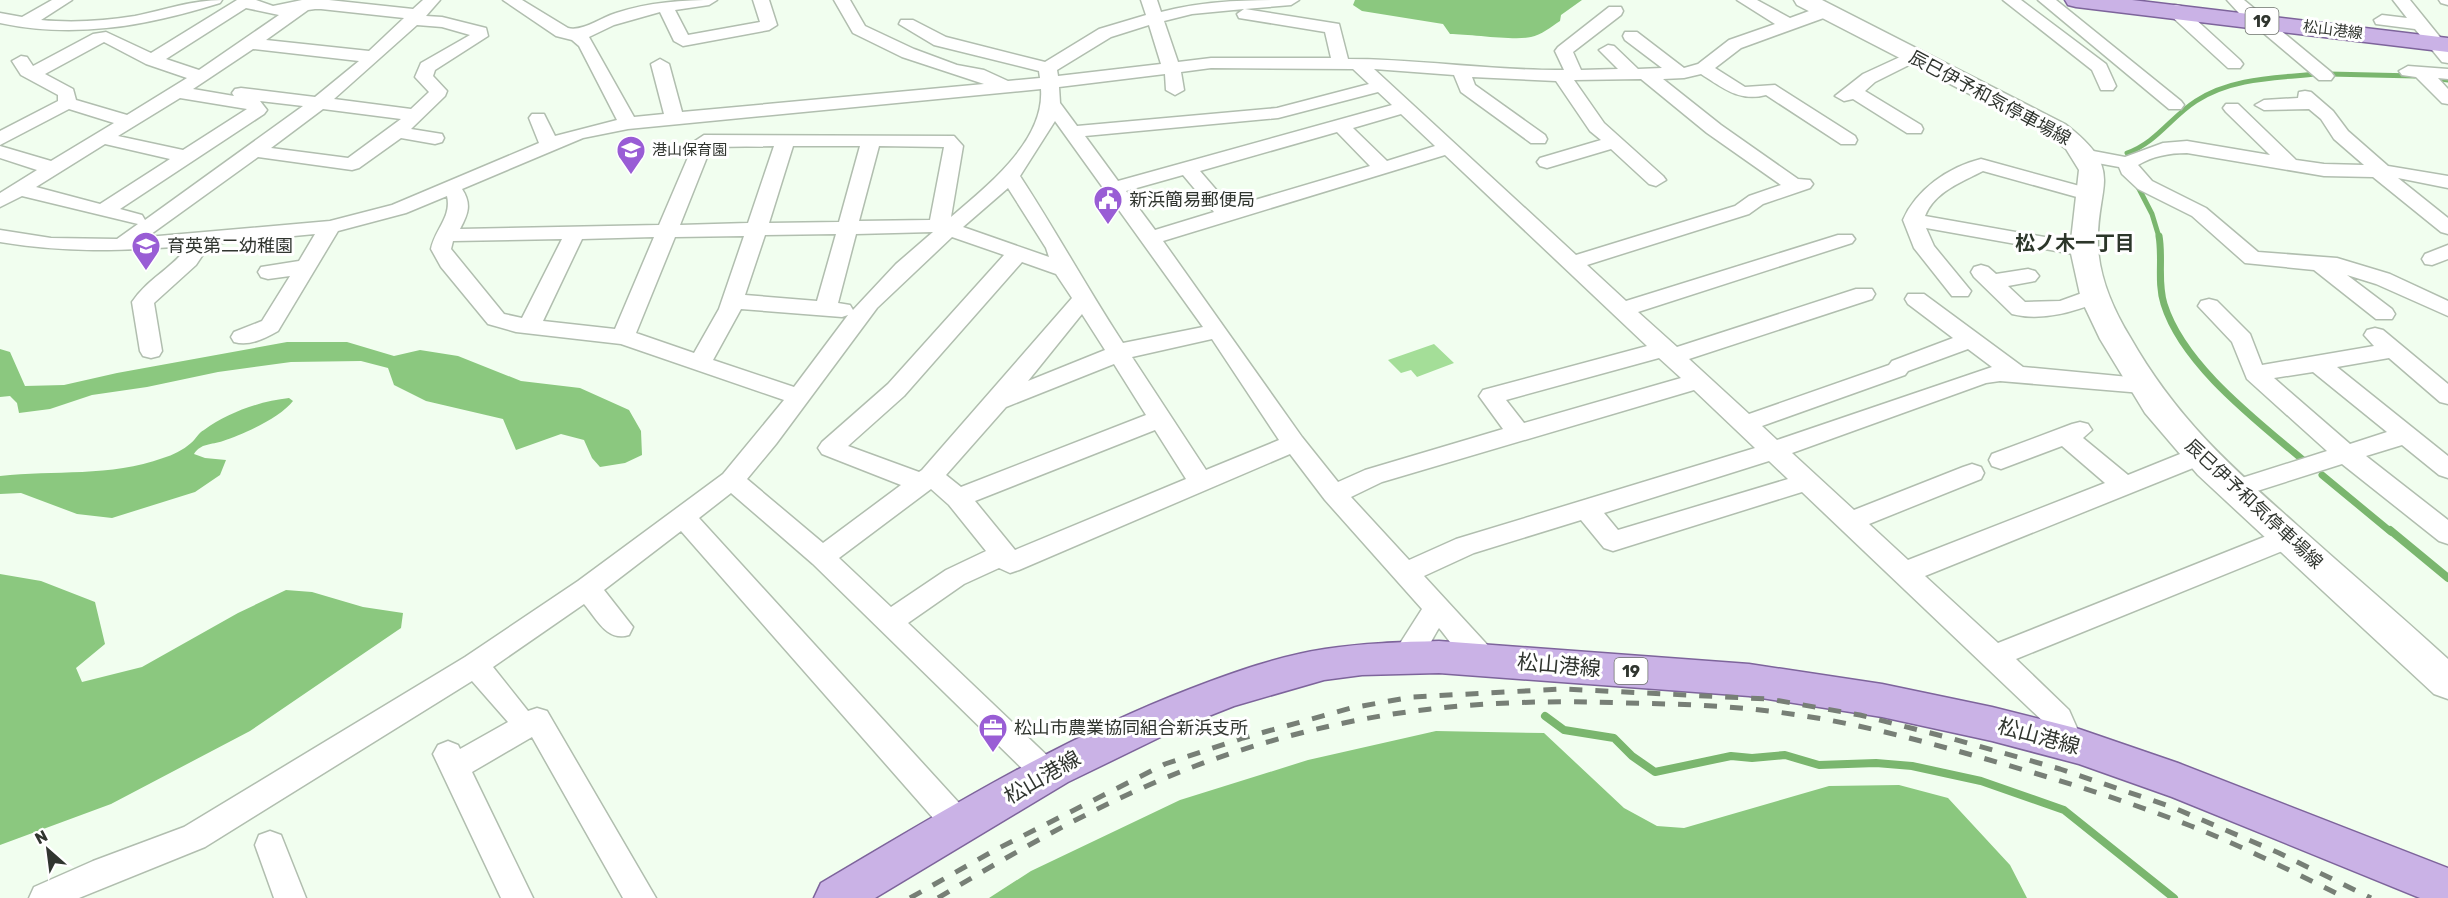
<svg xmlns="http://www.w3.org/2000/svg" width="2448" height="898" viewBox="0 0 2448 898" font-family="Rubik,'Noto Sans JP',sans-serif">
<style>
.green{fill:#a4de98}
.forest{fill:#8bc87f}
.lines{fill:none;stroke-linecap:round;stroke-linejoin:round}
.stream-far2{stroke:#7ab66e;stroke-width:5}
.stream-far1{stroke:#7ab66e;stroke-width:7}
.stream{stroke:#7ab66e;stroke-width:8}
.street-casing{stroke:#b1beaf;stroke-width:3}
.secondary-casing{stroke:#b1beaf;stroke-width:3}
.primary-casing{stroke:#7d649b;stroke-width:3}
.street{fill:#fff;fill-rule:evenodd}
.secondary{fill:#fff;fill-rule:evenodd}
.primary{fill:#cab2e6;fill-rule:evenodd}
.rail{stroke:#777f76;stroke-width:5;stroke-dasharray:13 13;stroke-linecap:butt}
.labels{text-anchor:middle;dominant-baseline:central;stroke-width:6;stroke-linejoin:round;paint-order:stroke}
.far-street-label{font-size:15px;fill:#30352f;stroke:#fff}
.far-poi-label{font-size:15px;fill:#30352f;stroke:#fff;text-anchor:start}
.shield{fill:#fff;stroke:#6e726d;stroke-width:1.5}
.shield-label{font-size:16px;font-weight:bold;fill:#30352f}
.street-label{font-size:18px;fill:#30352f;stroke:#fff}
.poi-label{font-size:18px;fill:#30352f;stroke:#fff;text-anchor:start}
.neighbourhood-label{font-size:20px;font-weight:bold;fill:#2c362a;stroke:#fff}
.near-street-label{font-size:21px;fill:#30352f;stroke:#fff}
</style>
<rect width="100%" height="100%" fill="#f1feef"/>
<path class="green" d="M 1434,344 L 1454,363 L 1417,377 L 1411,370 L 1401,373 L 1388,360 Z"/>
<path class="forest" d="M 1355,0 L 1582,0 L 1561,15 L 1560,21 C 1551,27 1541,35 1531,37 C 1515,41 1469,34 1450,34 L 1443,24 L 1362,11 L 1353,5 Z
M 287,342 L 347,342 L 394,356 L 420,350 L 458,356 L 521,381 L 580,388 L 629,410 L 641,431 L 642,455 L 625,463 L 600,467 L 592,458 L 584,440 L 561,434 L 516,450 L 503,419 L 426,401 L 394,385 L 388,368 L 361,361 L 291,362 L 218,372 L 147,387 L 92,395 L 50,409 L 19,413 L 17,403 L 10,396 L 0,397 L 0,349 L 10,352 L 25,386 L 64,385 L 117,373 Z
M 289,398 L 293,401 C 281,417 243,435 223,441 C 211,445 201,443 194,454 L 205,458 L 226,460 L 220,475 L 195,492 L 112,518 L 77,514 L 21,493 L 0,494 L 0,476 C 54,470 111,477 163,458 C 173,455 183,450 191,443 C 196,439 198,433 204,430 C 227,413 260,401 289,398 Z
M 0,574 L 41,581 L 95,602 L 105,644 L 76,668 L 82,682 L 142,667 L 238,613 L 286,590 L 312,592 L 363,607 L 403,613 L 401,628 L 250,731 L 111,804 L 0,845 Z
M 1436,731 L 1544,733 L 1624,808 L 1657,826 L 1684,828 L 1829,786 L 1899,785 L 1948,798 L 2010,865 L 2027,898 L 989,898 L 1031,871 L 1180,800 L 1308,760 Z"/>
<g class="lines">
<path class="stream-far2" d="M 2329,74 L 2415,76
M 2433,78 L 2448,80
M 2127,153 C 2156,143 2171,117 2196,101 C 2231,78 2275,78 2316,74
M 2136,183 L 2152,214 L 2159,237"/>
<path class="stream-far1" d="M 2159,236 C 2163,258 2157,282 2164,304 C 2183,365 2256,420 2303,460
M 2322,475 L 2391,532"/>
<path class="stream" d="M 2390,530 L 2448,578
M 1545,716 L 1564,730 L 1614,738 L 1632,756 L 1655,772 L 1731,756 L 1752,758 L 1785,755 L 1819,765 L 1876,763 L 1912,766 L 1981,781 L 2064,810 L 2174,898"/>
<g class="street-casing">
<path id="street" d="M 52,0 L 72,0 L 41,20 C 72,23 104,21 135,16 C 165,10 192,0 222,0 L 220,3 C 146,26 76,39 0,23 L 0,13 L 22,17 Z
M 237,0 L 256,0 L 273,6 L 302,0 L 329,0 L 413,9 L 423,0 L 440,0 L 426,16 L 442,17 L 486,28 L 488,36 L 435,70 L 433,76 L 447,91 L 445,96 L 411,129 L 442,134 L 444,138 L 442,142 L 435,144 L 401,138 L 359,168 L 352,170 L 258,157 L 147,237 L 330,221 L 392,205 L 539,143 L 529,118 L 532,114 L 544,114 L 555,136 L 617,120 L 579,46 L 572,40 L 556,36 L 503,0 L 522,0 L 568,28 C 582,32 602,17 616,13 C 649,2 682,0 717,0 L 709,5 L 675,10 L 688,35 L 760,22 L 753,0 L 769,0 L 777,25 L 769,30 L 683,46 L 674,41 L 660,12 L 614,25 L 589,37 L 634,117 L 664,114 L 651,64 L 660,59 L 669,64 L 682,112 L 984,84 L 902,57 L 853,33 L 834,0 L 850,0 L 865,26 L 914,49 L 957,65 L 984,70 L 1008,81 L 1040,78 L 1039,71 L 934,45 L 899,24 L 901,20 L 913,20 L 946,37 L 1045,62 L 1099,29 L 1146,15 L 1141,0 L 1157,0 L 1161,12 C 1207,0 1252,0 1299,0 L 1291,5 L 1245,9 L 1339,24 L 1348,59 C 1421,59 1492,71 1564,70 L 1555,51 L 1558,47 L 1609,7 L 1621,7 L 1623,11 L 1621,15 L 1573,52 L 1581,70 L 1618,69 L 1599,50 L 1608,45 L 1614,46 L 1638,69 L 1662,68 L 1625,40 L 1623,36 L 1625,32 L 1637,32 L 1684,68 L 1698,64 L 1729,40 L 1775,24 L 1737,0 L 1757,0 L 1790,18 L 1820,7 L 1832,7 L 1834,11 L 1832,15 L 1741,48 L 1715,68 L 1745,87 L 1775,85 L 1855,136 L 1857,140 L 1855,144 L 1841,144 L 1766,95 C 1739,102 1723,88 1701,74 L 1684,78 L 1663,79 L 1721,125 L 1798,179 L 1810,180 L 1813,184 L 1810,188 L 1763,204 L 1749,214 L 1587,265 L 1626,301 L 1838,235 L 1852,235 L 1855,239 L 1852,243 L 1638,312 L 1677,347 L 1856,289 L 1872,289 L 1875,294 L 1872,299 L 1689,359 L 1749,414 L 1889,365 L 1892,361 L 1953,338 L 1908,304 L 1905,299 L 1908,294 L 1924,294 L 2023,367 L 2150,379 L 2153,385 L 2150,391 L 2142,393 L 2000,381 L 1986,383 L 1792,453 L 1854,510 L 1963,467 L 1972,464 L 1981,467 L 1984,473 L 1981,479 L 1869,524 L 1908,560 L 2105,483 L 2062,446 L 2001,469 L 1992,466 L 1989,460 L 1992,454 L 2072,424 L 2080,422 L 2088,424 L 2092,430 L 2083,438 L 2128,475 L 2190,450 L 2199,447 L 2208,450 L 2211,456 L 2208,462 L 1925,576 L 1998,643 L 2279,531 L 2288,528 L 2297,531 L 2301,538 L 2297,545 L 2016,659 L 2069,710 L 2084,744 L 2079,753 L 2069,757 L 2059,753 L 2048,726 L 1802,492 L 1613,551 L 1604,548 L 1581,520 L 1474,553 L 1424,576 L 1493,651 L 1497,659 L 1493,667 C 1469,675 1453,644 1439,628 C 1428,645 1419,672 1396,664 L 1392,656 L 1422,609 L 1325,500 L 1290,454 L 1019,570 L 1010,573 L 999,568 L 964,584 L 908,623 L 1056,764 L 1061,773 L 1056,782 L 1046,786 L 1036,782 L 813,564 L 731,493 L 699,518 L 970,815 L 974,825 L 970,835 L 959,839 L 948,835 L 681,531 L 604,590 L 633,627 L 629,635 C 607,642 597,619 584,604 L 493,667 L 528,711 L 537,708 L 547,711 L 656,898 L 623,898 L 532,737 L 472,772 L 533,898 L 501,898 L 433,754 L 438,745 L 448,741 L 458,745 L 460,749 L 508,722 L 472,681 L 205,847 L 79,898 L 29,898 L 34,887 L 93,861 L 184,827 L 465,657 L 578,581 L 723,474 L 784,400 L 621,344 L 516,332 L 488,324 L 441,267 L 431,249 C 435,229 452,217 447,196 L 406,213 L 338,231 L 278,331 C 264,339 250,346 234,342 L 231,337 L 234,332 L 262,321 L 290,276 L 268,279 L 261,277 L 258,272 L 261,267 L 299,261 L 315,234 L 210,244 L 196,265 L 154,303 L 162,351 L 159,356 L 151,358 L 143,356 L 140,351 L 132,302 C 147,279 173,268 188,246 C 121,251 66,253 0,242 L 0,230 L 51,238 L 117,239 L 138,224 L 22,196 L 0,207 L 0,193 L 37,170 L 0,158 L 0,146 L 51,161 L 114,123 L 69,109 L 0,145 L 0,131 L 58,101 L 58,95 L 21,75 L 12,61 L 21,56 L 27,57 L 33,66 L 93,34 L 106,32 L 151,53 ZM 246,8 L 279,15 L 199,70 L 166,59 ZM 315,9 L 321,9 L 404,18 L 369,51 L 266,40 L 308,10 ZM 1244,9 L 1237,14 L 1239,18 L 1325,32 L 1331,58 L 1211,58 L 1178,62 L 1164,21 L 1192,14 ZM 417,25 L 442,27 L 470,35 L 421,63 L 415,77 L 429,92 L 411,109 L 334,99 ZM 1149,25 L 1161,64 L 1058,76 L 1057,70 L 1111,37 ZM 104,42 L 146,64 L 187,78 L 127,115 L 76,100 L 73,89 L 45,74 ZM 253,49 L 359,61 L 315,97 L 241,88 L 235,89 L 232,93 L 234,96 L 193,89 ZM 1211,68 L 1353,69 L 1369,84 L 1277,108 L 1077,126 L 1060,103 L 1059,87 L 1165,74 L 1166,90 L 1175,95 L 1184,90 L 1181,72 ZM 1374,69 L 1454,75 L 1461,92 L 1531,143 L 1545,143 L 1547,139 L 1545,135 L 1475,85 L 1472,77 L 1556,81 L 1590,131 L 1601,140 L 1540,158 L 1537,162 L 1540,166 L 1547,168 L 1611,149 L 1649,184 L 1656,186 L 1666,180 L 1663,176 L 1604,123 L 1574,80 L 1641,79 L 1707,133 L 1781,185 L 1749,196 L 1735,206 L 1576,255 ZM 1041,89 C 1045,141 987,186 951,217 L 963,146 L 954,136 L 704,135 L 695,141 L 659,225 L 460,229 C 468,214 472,204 462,189 L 583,138 L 628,129 ZM 1378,92 L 1392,105 L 1118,181 L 1085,136 L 1278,118 ZM 180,98 L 247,109 L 183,150 L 118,136 ZM 260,101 L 303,106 L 145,220 L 142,215 L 120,209 L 264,114 L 267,110 ZM 323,109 L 401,119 L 348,158 L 271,148 ZM 1401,114 L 1435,146 L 1387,161 L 1353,128 ZM 1055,121 L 1203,327 L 1123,343 C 1087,288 1056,231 1020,176 ZM 1337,132 L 1370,166 L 1231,207 L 1200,171 ZM 105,144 L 170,159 L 100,204 L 36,187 ZM 774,146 L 748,223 L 680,225 L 711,147 ZM 793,146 L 860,146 L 839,222 L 769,223 ZM 879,146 L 944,147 L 930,220 L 859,221 ZM 1445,155 L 1647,346 L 1483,390 L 1479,396 L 1503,429 L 1365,470 L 1338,482 L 1302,437 L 1163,241 ZM 1183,175 L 1214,212 L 1155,230 L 1126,191 ZM 1008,188 L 1046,248 L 1049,257 L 963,227 ZM 933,232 L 896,264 L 853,310 L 850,305 L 838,303 L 856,234 ZM 836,234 L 817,301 L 745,295 L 765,235 ZM 744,236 L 719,309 L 694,353 L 636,333 L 675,237 ZM 654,237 L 615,329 L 543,321 L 582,239 ZM 952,237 L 1004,255 L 888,384 L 822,442 L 818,448 L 822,454 L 901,485 L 823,543 L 747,479 L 776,444 L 877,308 ZM 562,239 L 522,318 L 504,314 L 451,249 L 453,241 ZM 1022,262 L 1056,274 L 1072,298 L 922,470 L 919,472 L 848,446 L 904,396 ZM 741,309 L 842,317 L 848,315 L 794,387 L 713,360 ZM 1082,314 L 1105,350 L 1028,381 ZM 1212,339 L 1279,440 L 1206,470 L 1132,357 ZM 1968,349 L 1992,367 L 1777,440 L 1762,426 L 1905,375 L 1908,371 ZM 1659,358 L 1681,378 L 1524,423 L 1506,400 ZM 1114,364 L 1146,415 L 961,487 L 946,475 L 1006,407 ZM 1694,390 L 1755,448 L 1456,539 L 1409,560 L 1351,497 L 1382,482 ZM 1155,430 L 1186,479 L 1015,550 L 975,501 ZM 1769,461 L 1788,479 L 1618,530 L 1604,513 ZM 931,489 L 949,505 L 986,551 L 946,570 L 891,607 L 839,558 Z
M 2003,0 L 2021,0 L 2106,64 L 2116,86 L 2113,90 L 2101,90 L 2092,70 Z
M 2038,0 L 2056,0 L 2181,101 L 2184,105 L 2181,109 L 2169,109 Z
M 2227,0 L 2244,0 L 2331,72 L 2334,76 L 2331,80 L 2319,80 L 2254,25 L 2249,24 Z
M 2393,0 L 2410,0 L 2448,47 L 2448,63 L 2442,62 L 2415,29 L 2376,24 L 2374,20 L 2382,15 L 2407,18 Z
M 2439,0 L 2448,0 L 2448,5 L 2441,3 Z
M 2175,5 L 2181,6 L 2240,60 L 2243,64 L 2240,68 L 2228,68 L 2169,14 L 2167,10 L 2169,6 Z
M 1913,51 L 1919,52 L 1922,56 L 1919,60 L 1875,82 L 1865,91 L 1921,125 L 1923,129 L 1921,133 L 1907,133 L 1853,99 L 1844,101 L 1835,96 L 1863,74 Z
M 2408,66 L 2448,69 L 2448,79 L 2438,78 L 2448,89 L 2448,104 L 2442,103 L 2416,77 L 2402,75 L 2399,71 Z
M 2305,91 L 2311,92 L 2333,111 L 2348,131 L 2388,166 L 2448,176 L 2448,188 L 2398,178 L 2448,218 L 2448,234 L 2441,232 L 2373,177 L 2324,176 L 2187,153 C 2169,153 2153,156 2138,165 L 2152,181 L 2206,208 L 2258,252 L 2337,258 L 2390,274 L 2448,301 L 2448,316 L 2376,284 L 2347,275 L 2392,309 L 2395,314 L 2392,319 L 2376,319 L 2314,270 L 2245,263 L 2192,216 L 2138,189 L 2122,174 L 2119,167 L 2081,160 L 2078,156 L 2088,150 L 2125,157 L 2163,143 L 2187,141 L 2270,155 L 2226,112 L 2223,108 L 2226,104 L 2238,104 L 2296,160 L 2324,164 L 2364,165 L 2334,139 L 2321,119 L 2309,109 L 2264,110 L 2255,105 L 2264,100 L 2298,98 L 2299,92 Z
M 1981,159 L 2098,191 L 2101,195 L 2091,201 L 1983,171 C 1962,182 1934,192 1925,216 L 2084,244 L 2091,245 L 2094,250 L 2091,255 L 2084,256 L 1926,228 L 1934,246 L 1971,291 L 1968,296 L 1952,296 L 1914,248 L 1903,220 C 1916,190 1948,167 1981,159 Z
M 2448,245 L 2448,259 L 2432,265 L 2425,264 L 2422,259 L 2425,254 Z
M 1981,265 L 1988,267 L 1996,274 L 2028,269 L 2035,271 L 2039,276 L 2035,281 L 2008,286 L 2025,302 L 2060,301 L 2096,288 L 2104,290 L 2107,295 L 2104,300 C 2075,311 2044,322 2012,314 L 1974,277 L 1971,272 L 1974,267 Z
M 2209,299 L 2217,301 L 2250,334 L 2262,365 L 2374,346 L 2364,335 L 2367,330 L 2375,328 L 2383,330 L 2448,384 L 2448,404 L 2440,402 L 2389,358 L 2337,367 L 2448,456 L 2448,478 L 2439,475 L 2402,445 L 2366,456 L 2448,520 L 2448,544 L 2439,541 L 2342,464 L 2235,498 L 2226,495 L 2223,489 L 2226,483 L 2327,451 L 2247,379 L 2232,342 L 2198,306 L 2201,301 ZM 2313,372 L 2387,432 L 2350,444 L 2274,378 Z
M 270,831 L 281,835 L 306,898 L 274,898 L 255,845 L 259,835 Z"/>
</g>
<g class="secondary-casing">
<path id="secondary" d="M 1794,0 L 1822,0 L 2065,124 C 2128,172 2095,184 2098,248 C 2100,279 2114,311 2130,337 C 2176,418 2230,466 2298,526 C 2348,571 2399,614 2448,659 L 2448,699 L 2434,694 L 2198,475 L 2145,413 L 2100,339 L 2081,299 L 2070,249 L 2079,170 L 2066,149 L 2047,134 L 1797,5 Z"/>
</g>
<g class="primary-casing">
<path id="primary" d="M 2065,0 L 2132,0 L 2448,38 L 2448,52 L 2076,7 L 2068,5 Z
M 1439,641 L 1749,664 L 1882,684 L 1992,707 L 2079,729 L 2178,763 L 2448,868 L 2448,898 L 2420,898 L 2172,797 L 2079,764 L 1992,741 L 1882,717 L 1749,696 L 1439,673 L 1362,675 L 1324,680 L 1234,706 L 1181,727 L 1068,782 L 875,898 L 814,898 L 821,883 C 941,812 1060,739 1190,689 C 1234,672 1279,656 1325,649 C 1363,643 1401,642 1439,641 Z"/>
</g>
<use href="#street" class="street"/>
<use href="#secondary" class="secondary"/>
<use href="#primary" class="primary"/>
<path class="rail" d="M 910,898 L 995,850 L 1165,764 L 1243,738 L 1351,708 L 1412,697 L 1562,689 L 1769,699 L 1860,715 L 1950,738 L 2060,769 L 2172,807 L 2279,853 L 2371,898
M 938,898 C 1033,841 1132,785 1238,751 C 1373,708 1486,698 1627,703 C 1684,704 1741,706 1798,715 C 1859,724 1919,740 1979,757 C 2050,777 2122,799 2191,826 C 2244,847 2295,873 2346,898"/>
</g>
<defs>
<g id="school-pin" transform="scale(1.5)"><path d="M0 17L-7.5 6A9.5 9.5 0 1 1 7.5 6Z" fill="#995dd5" stroke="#fff"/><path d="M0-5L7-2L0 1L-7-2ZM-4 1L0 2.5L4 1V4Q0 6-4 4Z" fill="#fff"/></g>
<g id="civic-pin" transform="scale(1.5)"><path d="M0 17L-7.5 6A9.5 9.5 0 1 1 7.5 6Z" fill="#995dd5" stroke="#fff"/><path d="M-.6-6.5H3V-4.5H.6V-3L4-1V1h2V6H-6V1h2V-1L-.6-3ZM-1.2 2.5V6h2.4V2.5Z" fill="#fff"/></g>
<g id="office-pin" transform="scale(1.5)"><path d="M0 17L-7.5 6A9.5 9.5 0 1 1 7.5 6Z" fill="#995dd5" stroke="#fff"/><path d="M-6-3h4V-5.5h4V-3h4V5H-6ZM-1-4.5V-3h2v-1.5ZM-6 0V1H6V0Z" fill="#fff"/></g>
</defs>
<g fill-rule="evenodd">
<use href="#school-pin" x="631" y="150"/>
<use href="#civic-pin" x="1108" y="200"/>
<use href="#school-pin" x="146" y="246"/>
<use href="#office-pin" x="993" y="728"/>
</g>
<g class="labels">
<g class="far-street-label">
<text transform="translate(2333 30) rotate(7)">松山港線</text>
</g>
<g class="far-poi-label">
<text x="652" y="150">港山保育園</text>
</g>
<g class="shield">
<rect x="2245.5" y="8" width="33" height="26" rx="4.5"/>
<rect x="1614.5" y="658" width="33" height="26" rx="4.5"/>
</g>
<g class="shield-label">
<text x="2262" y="21">19</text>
<text x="1631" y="671">19</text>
</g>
<g class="street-label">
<text transform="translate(1990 98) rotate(28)">辰巳伊予和気停車場線</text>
<text transform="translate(2254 504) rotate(43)">辰巳伊予和気停車場線</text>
</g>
<g class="poi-label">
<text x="1129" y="200">新浜簡易郵便局</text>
<text x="167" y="246">育英第二幼稚園</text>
<text x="1014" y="728">松山市農業協同組合新浜支所</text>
</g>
<g class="neighbourhood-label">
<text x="2075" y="243">松ノ木一丁目</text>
</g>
<g class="near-street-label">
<text transform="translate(1559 665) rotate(5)">松山港線</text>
<text transform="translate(2039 736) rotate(15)">松山港線</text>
<text transform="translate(1042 777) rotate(-30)">松山港線</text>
</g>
</g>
<g transform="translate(48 850) rotate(332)" stroke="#ffffff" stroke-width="4.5" paint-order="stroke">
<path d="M0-4.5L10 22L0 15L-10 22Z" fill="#30352f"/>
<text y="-9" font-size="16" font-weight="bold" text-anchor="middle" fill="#30352f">N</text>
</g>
</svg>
